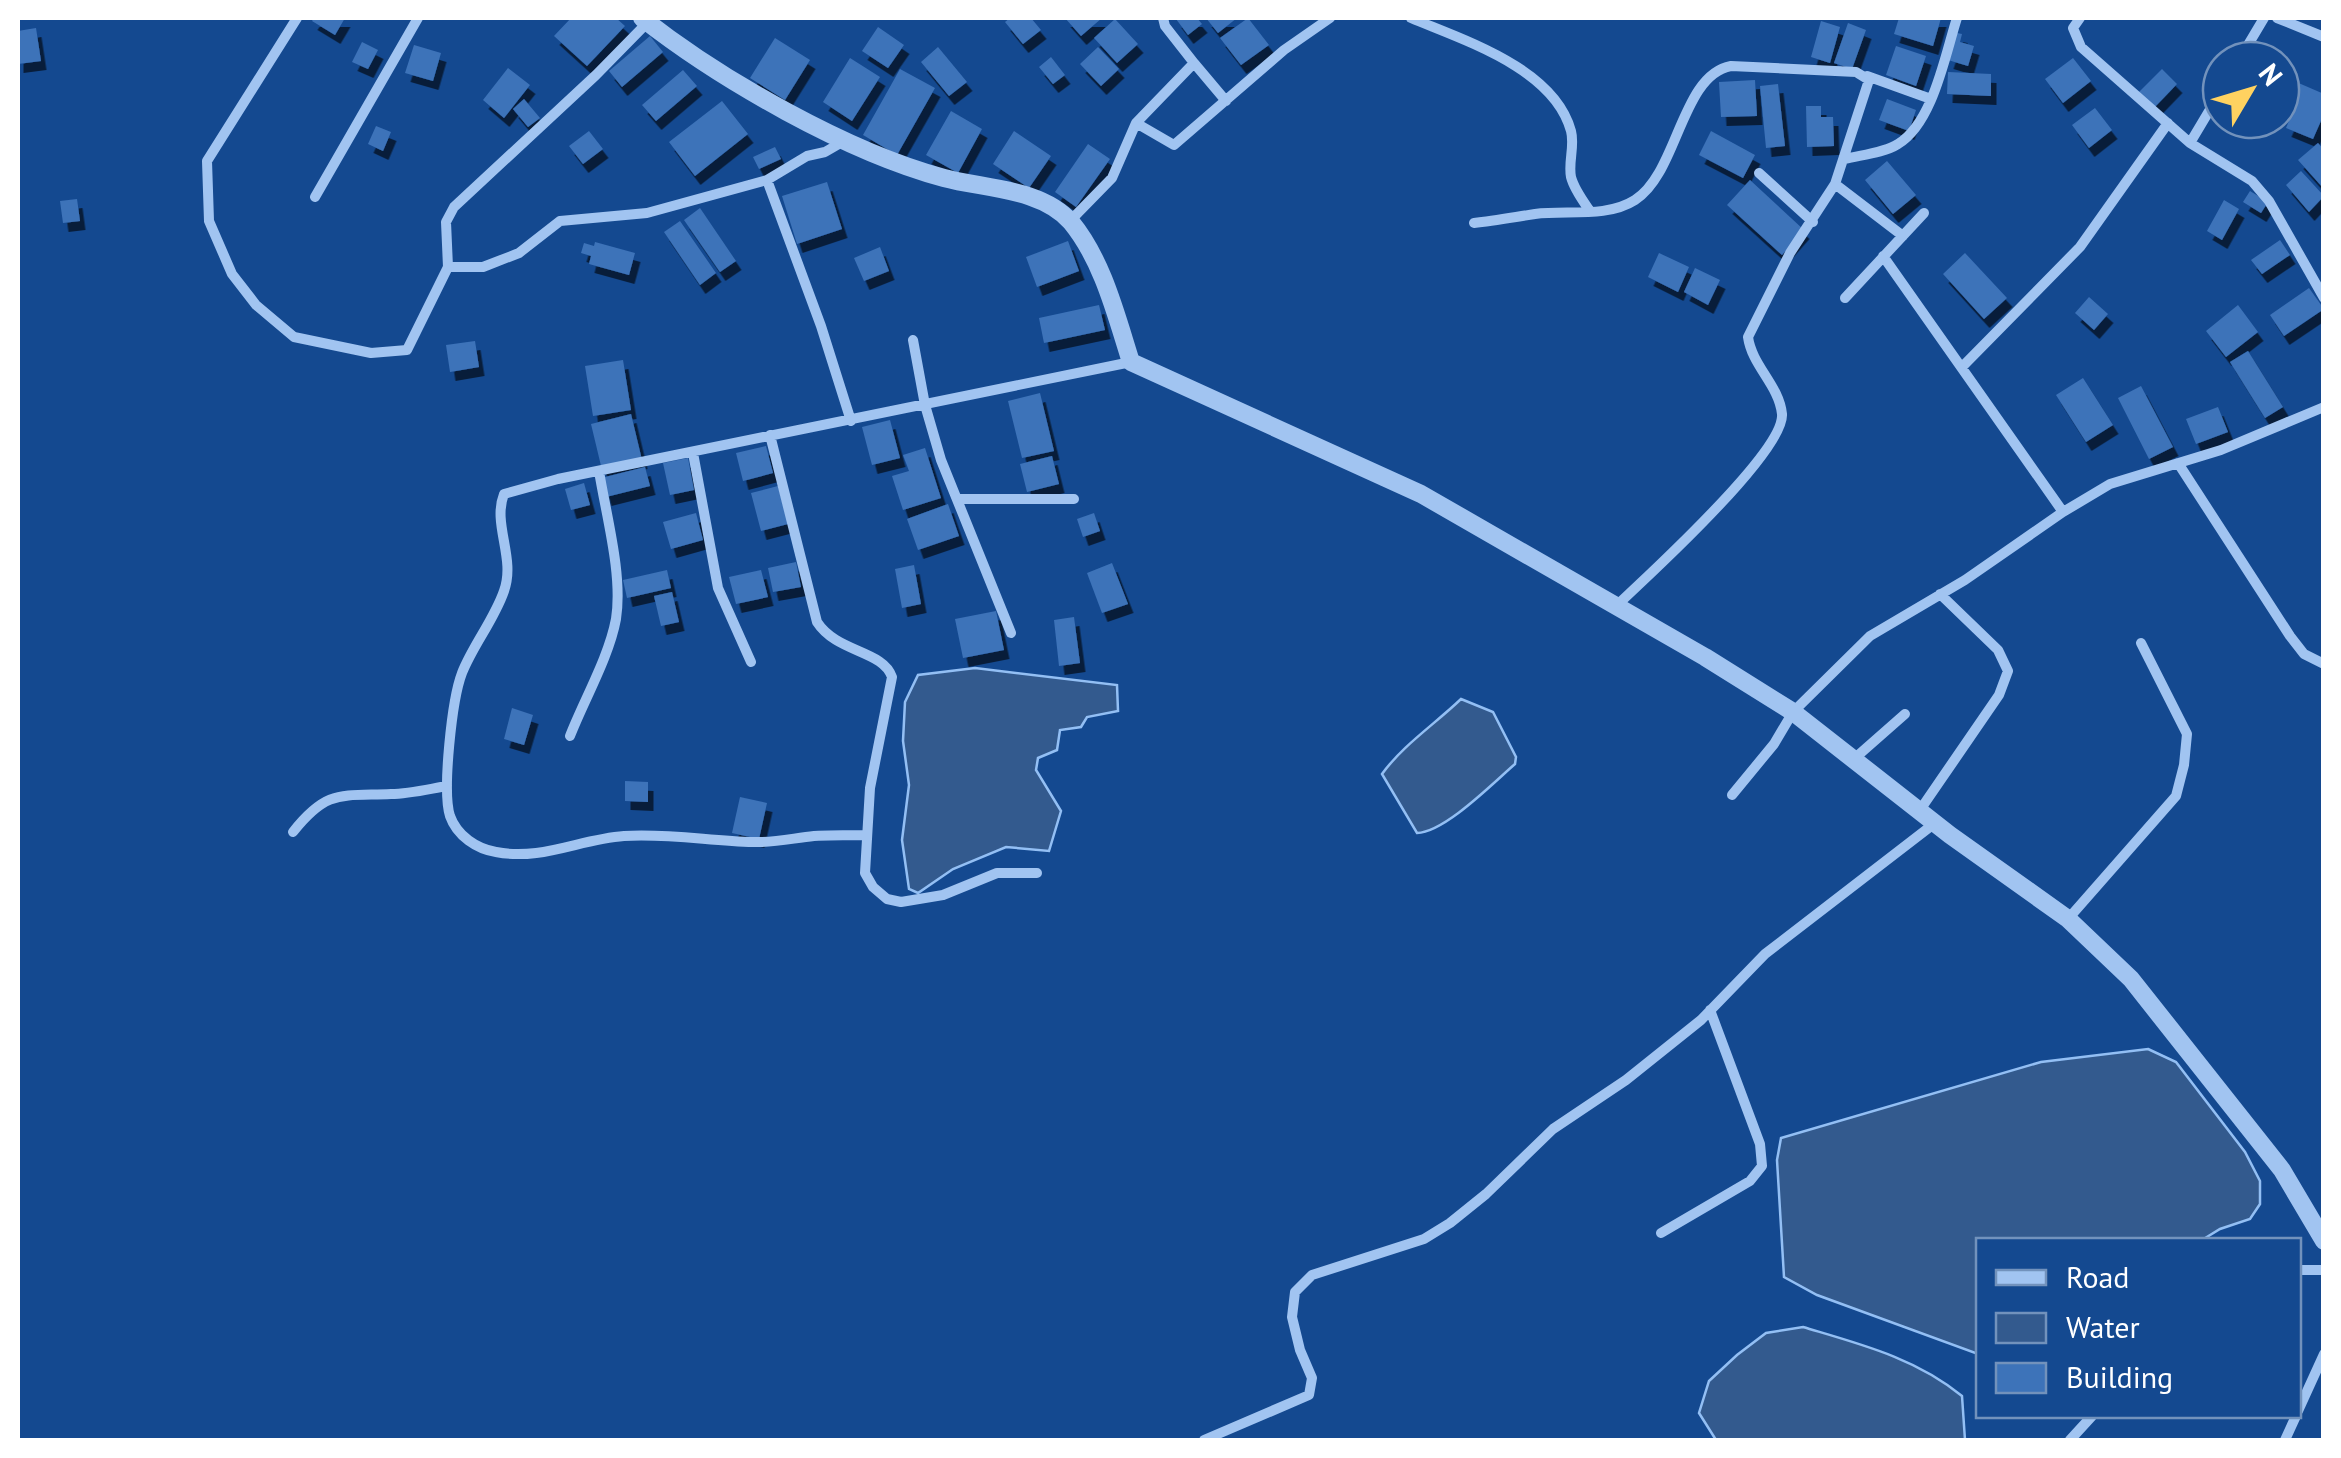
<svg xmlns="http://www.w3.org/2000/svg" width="2341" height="1458" viewBox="0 0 2341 1458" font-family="'PT Sans',sans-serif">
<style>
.water{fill:#335a8e;stroke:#93bff4;stroke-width:2.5}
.building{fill:#3d73b9;filter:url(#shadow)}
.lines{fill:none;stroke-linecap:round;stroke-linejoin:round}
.minor{stroke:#a1c4f1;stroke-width:10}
.tertiary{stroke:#a1c4f1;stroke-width:18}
</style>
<defs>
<filter id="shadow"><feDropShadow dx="5.5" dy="9" stdDeviation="0" flood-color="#0009"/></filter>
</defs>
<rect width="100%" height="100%" fill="#144990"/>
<path class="water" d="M 975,668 L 1117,685 L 1118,711 L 1087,717 L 1081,727 L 1060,730 L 1057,750 L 1038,758 L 1036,770 L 1061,811 L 1049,851 L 1006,847 L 953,869 L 918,893 L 909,889 L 902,840 L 909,785 L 903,741 L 905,702 L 918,675 Z
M 1461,699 L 1493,712 L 1516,757 L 1515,764 C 1493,783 1445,832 1417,833 L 1382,774 C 1403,745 1435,724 1461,699 Z
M 2148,1049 L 2176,1062 L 2245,1152 L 2260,1181 L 2260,1204 L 2250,1219 L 2220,1229 L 2202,1240 L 1978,1240 L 1978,1354 L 1817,1295 L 1784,1277 L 1777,1160 L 1781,1138 L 2041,1062 Z
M 1803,1327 C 1860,1344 1916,1358 1962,1396 L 1965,1440 L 1716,1440 L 1699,1413 L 1709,1381 L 1737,1355 L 1766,1333 Z"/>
<path class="building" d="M 314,18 L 345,18 L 335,35 L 312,21 Z
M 571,18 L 616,18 L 625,26 L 587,66 L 554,36 Z
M 1010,18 L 1031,18 L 1041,30 L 1023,44 L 1005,22 Z
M 1065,18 L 1102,18 L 1081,36 Z
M 1178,18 L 1197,18 L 1202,24 L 1188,35 L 1176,19 Z
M 1206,18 L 1237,18 L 1218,33 Z
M 1248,18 L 1269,45 L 1241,65 L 1220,38 Z
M 1899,18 L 1941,18 L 1933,46 L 1894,34 Z
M 1115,19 L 1138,44 L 1117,63 L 1094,38 Z
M 1821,21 L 1840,27 L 1830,63 L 1811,57 Z
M 1848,23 L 1866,30 L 1852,69 L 1834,63 Z
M 878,27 L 904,45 L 888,68 L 862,51 Z
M 36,28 L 41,61 L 18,64 L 18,31 Z
M 1957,33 L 1962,34 L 1960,42 L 1974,46 L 1968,66 L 1948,60 Z
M 650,36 L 663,52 L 622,87 L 609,71 Z
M 775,38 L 810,60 L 785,100 L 750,78 Z
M 362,42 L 378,50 L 368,69 L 352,62 Z
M 414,45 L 441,53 L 433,81 L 405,73 Z
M 1896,46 L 1926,56 L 1916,86 L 1886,75 Z
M 938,47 L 967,82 L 949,96 L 921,62 Z
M 1098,47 L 1119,69 L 1101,86 L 1080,64 Z
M 1051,57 L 1065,75 L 1053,84 L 1039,67 Z
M 850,58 L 880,77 L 852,121 L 823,102 Z
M 2073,58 L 2091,81 L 2063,103 L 2045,79 Z
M 508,68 L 530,85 L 504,118 L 483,100 Z
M 900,69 L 935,88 L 897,155 L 863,135 Z
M 2162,69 L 2177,84 L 2153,109 L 2137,94 Z
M 683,70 L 697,86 L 656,121 L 642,105 Z
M 1948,72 L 1991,74 L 1991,96 L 1947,94 Z
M 2287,78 L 2324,94 L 2324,114 L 2313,139 L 2286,128 L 2292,114 L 2281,109 L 2281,92 Z
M 1755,80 L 1757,116 L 1721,117 L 1719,82 Z
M 1778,84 L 1785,146 L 1766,148 L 1760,86 Z
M 524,99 L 540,118 L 528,127 L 513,109 Z
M 1887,99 L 1916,110 L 1909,131 L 1879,120 Z
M 722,101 L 748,134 L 695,176 L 669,142 Z
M 1806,106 L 1821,106 L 1821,117 L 1833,117 L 1834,146 L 1807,147 Z
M 2095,108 L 2112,130 L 2089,148 L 2072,125 Z
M 951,111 L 982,129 L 958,173 L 926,155 Z
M 376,126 L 391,132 L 383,151 L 368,144 Z
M 589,131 L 603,149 L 583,164 L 569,146 Z
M 1014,131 L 1051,156 L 1029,188 L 993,164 Z
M 1711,131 L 1755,155 L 1743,178 L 1699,155 Z
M 2318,143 L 2324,150 L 2324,189 L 2298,160 Z
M 1088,144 L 1110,159 L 1076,207 L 1055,192 Z
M 775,147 L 781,159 L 759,169 L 753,157 Z
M 1887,161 L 1916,195 L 1893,214 L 1865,180 Z
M 2301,171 L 2324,196 L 2309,212 L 2286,185 Z
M 1750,180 L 1804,230 L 1782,255 L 1727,205 Z
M 827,182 L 842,229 L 797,244 L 782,196 Z
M 2250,191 L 2268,202 L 2261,213 L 2243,202 Z
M 77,199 L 80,221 L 63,223 L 60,201 Z
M 2224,200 L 2239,209 L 2222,240 L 2207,231 Z
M 700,208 L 736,261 L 720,272 L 684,220 Z
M 680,221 L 716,273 L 700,285 L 664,232 Z
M 2280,240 L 2290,255 L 2262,274 L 2251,260 Z
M 1068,241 L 1079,271 L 1037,287 L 1026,257 Z
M 595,242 L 635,253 L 629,275 L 589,264 L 591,256 L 581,253 L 584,243 L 594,246 Z
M 880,247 L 889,271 L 864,281 L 854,258 Z
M 1659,253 L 1689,267 L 1678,292 L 1648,277 Z
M 1965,253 L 2007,298 L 1984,319 L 1943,274 Z
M 1695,268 L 1720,280 L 1708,305 L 1684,292 Z
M 2309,288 L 2324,309 L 2284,336 L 2270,315 Z
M 2089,297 L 2108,314 L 2094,330 L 2075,313 Z
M 1099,305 L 1105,330 L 1044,343 L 1039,318 Z
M 2238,305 L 2258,332 L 2226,357 L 2206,331 Z
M 475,341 L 479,367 L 450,372 L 446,345 Z
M 2248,351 L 2283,407 L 2265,418 L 2230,362 Z
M 623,360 L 631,410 L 593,416 L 585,366 Z
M 2083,378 L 2113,425 L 2086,442 L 2056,395 Z
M 2141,386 L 2173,447 L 2149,459 L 2118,398 Z
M 1040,393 L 1054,451 L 1022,458 L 1008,401 Z
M 2218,407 L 2228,432 L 2196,444 L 2186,419 Z
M 631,414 L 642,460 L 602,470 L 591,424 Z
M 890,420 L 900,458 L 872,465 L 862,427 Z
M 766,446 L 773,473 L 743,481 L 736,453 Z
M 925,448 L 941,498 L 903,510 L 892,476 L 909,471 L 903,455 Z
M 1052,456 L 1059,484 L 1027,492 L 1020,464 Z
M 688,458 L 694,490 L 670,495 L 663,463 Z
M 645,467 L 650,486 L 606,497 L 601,478 Z
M 584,483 L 590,505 L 571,510 L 565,489 Z
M 778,486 L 788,524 L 761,531 L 751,493 Z
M 948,504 L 959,536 L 918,550 L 907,519 Z
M 696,513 L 703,540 L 671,549 L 663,522 Z
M 1094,513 L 1100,531 L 1083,537 L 1077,519 Z
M 796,562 L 801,587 L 773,592 L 768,568 Z
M 1112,563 L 1128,604 L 1102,613 L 1087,573 Z
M 914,565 L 921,604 L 902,608 L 895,569 Z
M 667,570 L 671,588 L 627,598 L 623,580 Z
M 761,570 L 768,597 L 736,604 L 729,577 Z
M 672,592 L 679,622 L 661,626 L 654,596 Z
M 996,611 L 1004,650 L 963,658 L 955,619 Z
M 1074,617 L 1080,663 L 1059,666 L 1054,620 Z
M 512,708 L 533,715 L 524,745 L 504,739 Z
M 625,781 L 648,782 L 648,802 L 625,801 Z
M 740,797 L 767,803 L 759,839 L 732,833 Z"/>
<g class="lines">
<path class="minor" d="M 297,18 L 207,161 L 209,221 L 232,274 L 256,305 L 294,337 L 371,353 L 407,350 L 448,267
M 1163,18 L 1165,26 L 1194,63
M 1411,18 C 1463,40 1554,68 1571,131 C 1575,146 1568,162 1571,177 C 1574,189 1583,201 1590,211
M 2080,18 L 2073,28 L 2081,47 L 2190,143 L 2252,181 L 2269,201 L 2324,298
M 2277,18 L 2324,37
M 648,22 L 596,75 L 454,207 L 446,222 L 448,267 L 483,267 L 519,253 L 560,221 L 647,213 L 767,180 L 807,156 L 825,152 L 844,141
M 2239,60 L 2264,18
M 1867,76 L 1931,99
M 1136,123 L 1194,63 L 1226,101
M 2190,143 L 2221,91
M 1845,159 C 1861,155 1884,153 1898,144 C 1933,123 1945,55 1957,18
M 1759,173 L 1813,222
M 767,180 L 821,326 L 851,421
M 1835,184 L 1903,236
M 315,197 L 418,18
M 1070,221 L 1112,178 L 1136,123 L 1174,145 L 1284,50 L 1330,18
M 1474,223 C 1494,221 1515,217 1535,214 C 1567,210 1607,218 1635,200 C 1678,173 1681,75 1731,66 L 1856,72 L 1869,80 L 1835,184 L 1790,253 L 1748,337 C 1752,366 1779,385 1782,414 C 1785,451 1647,577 1616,606
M 1883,256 L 2063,512
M 1845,298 L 1924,213
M 913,340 L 925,405 L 941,460 L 1011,633
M 1963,366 L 2080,247 L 2168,123
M 770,435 L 817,622 C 837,653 883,650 892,677 L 870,788 L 865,873 L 873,887 L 887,899 L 901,902 L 943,895 L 997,873 L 1037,873
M 693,453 L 718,588 L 751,662
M 2178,463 L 2290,636 L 2304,654 L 2324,664
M 957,499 L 1074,499
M 570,736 C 584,700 609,657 616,619 C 623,575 606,515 599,471
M 1855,758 L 1905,714
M 1732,795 L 1774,744 L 1793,712 L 1870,636 L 1965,580 L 2063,512 L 2110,484 L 2221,450 L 2324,407
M 1920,810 L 1999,695 L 2008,671 L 1998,650 L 1940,594
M 293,832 C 327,789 341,796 391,794 C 409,794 429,789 447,786
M 867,835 C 849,835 831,835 814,836 C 794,838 773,843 753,842 C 710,841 667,833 624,836 C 580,839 541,861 496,852 C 477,849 457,836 450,816 C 442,791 452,699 462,673 C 473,645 494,620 504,591 C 516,558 492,524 504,494 L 558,479 L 1131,362
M 2068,919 L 2176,796 L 2184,765 L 2187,734 L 2141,643
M 1661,1233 L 1750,1181 L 1762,1166 L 1760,1144 L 1710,1010
M 2298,1270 L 2324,1270
M 2298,1411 L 2324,1354
M 1204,1440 L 1309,1395 L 1312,1378 L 1300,1350 L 1292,1317 L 1295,1292 L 1312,1275 L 1424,1239 L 1450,1223 L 1486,1194 L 1553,1129 L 1626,1080 L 1701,1020 L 1765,954 L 1935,823
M 2070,1440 L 2092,1416
M 2285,1440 L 2296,1416"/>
<path class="tertiary" d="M 642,18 C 721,80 847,152 944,178 C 985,189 1041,188 1071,222 C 1103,261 1116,315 1131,362 L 1421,494 L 1705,657 L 1793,712 L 1950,835 L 2068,919 L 2131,979 L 2282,1170 L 2324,1241"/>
</g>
<rect width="2341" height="1458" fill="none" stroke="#ffffff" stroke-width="40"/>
<rect x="1976" y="1238" width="325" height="180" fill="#144990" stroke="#7292bc" stroke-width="2.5"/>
<rect x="1996" y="1270" width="50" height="15" fill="#a1c4f1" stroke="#7292bc" stroke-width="2.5"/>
<text x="2066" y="1288" font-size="30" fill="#ffffff">Road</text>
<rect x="1996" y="1313" width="50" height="30" fill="#335a8e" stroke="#7292bc" stroke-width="2.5"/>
<text x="2066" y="1338" font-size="30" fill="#ffffff">Water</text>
<rect x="1996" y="1363" width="50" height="30" fill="#3d73b9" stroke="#7292bc" stroke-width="2.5"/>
<text x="2066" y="1388" font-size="30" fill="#ffffff">Building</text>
<g transform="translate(2251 90) rotate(52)"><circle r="48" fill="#144990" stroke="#7292bc" stroke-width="2.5"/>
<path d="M0-8L18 38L0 25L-18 38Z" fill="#ffd260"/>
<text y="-15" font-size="28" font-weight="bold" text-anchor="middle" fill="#ffffff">N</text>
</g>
</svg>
